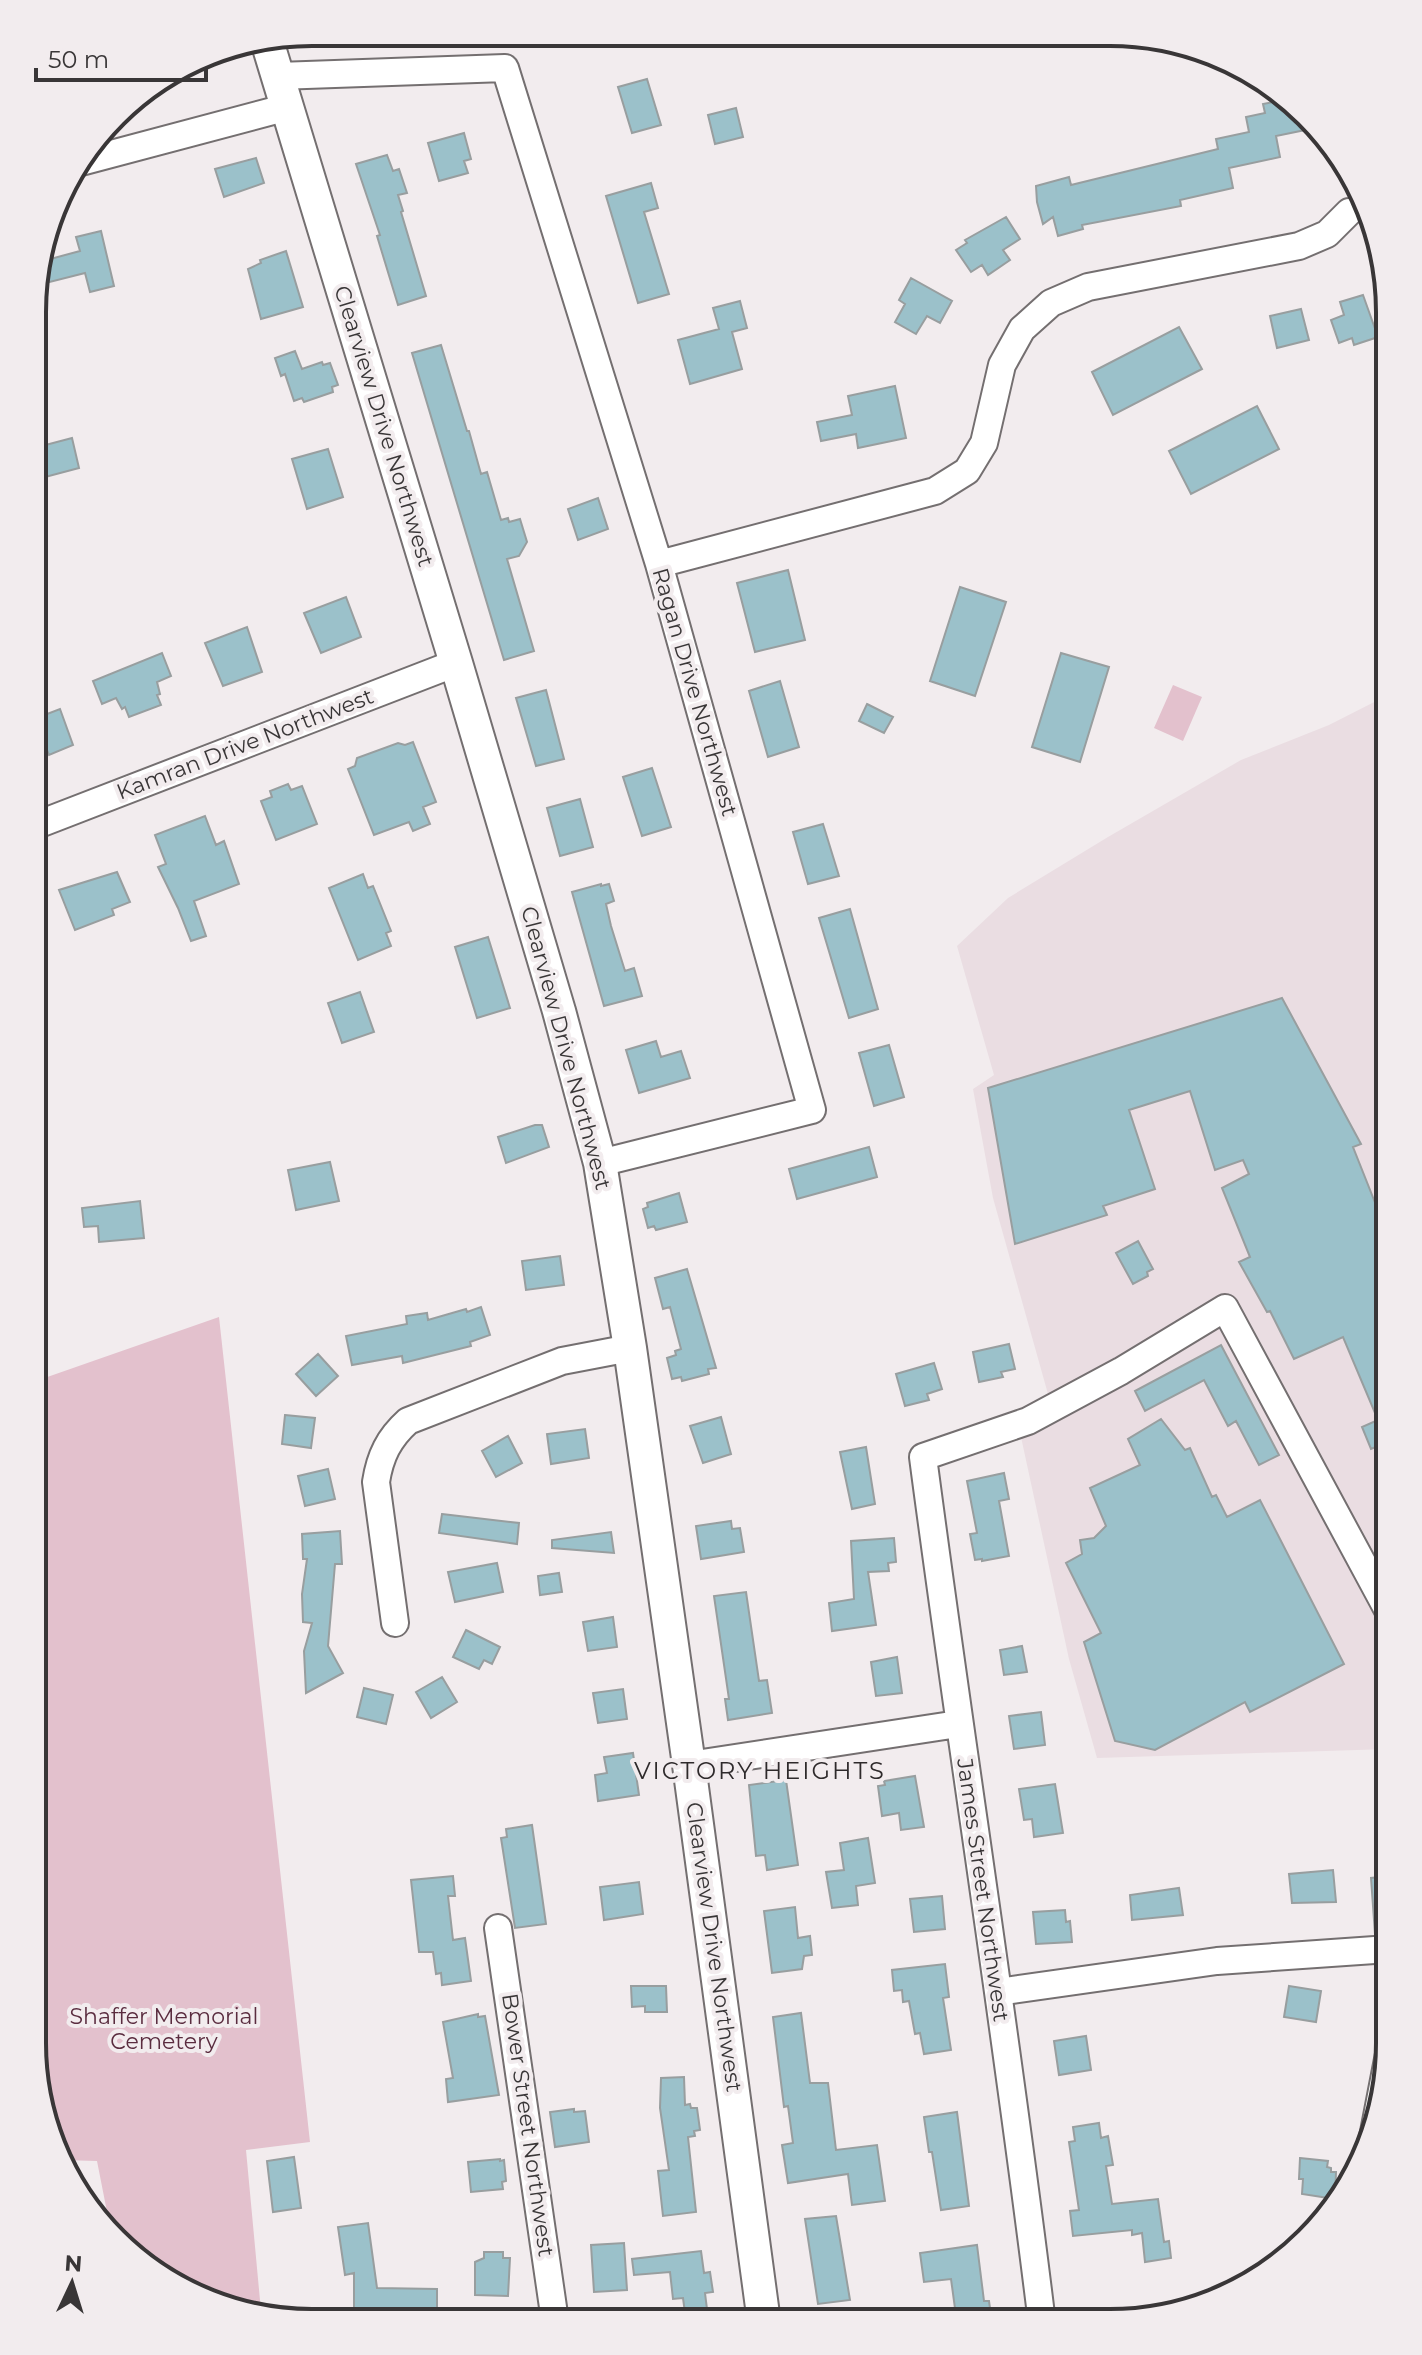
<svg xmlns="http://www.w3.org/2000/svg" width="1422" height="2355" viewBox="0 0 1422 2355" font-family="Montserrat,sans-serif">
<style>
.built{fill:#eadde2}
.green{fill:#e3c1cd}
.building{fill:#9bc1ca;stroke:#989e9f;stroke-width:2}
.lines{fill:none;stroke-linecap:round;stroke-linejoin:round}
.minor-casing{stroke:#746f70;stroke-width:30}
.tertiary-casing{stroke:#746f70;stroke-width:36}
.minor{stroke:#fff;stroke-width:26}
.tertiary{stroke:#fff;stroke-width:32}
.labels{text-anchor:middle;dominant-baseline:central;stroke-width:8;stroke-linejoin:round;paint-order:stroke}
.street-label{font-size:22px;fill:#393637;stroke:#f2ecee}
.park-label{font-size:22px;fill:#5a2c3f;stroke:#f2ecee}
.neighbourhood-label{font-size:24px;letter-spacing:2px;fill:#2e2a2b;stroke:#f2ecee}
.rim{fill:none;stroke:#393637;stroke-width:4}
</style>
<rect width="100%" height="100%" fill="#f2ecee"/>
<path class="built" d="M 1390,694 L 1389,1749 L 1097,1758 L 1069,1659 L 1021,1437 L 1055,1419 L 993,1198 L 973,1089 L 994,1075 L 957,946 L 1008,898 L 1108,837 L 1241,760 L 1329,725 Z"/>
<path class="green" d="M 1173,685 L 1202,697 L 1183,741 L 1154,728 Z
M 219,1317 L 310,2142 L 246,2150 L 261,2311 L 265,2316 L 142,2265 L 109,2222 L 97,2161 L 61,2160 L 53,2150 L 32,2043 L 33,1382 Z"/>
<path class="building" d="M 647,79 L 661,125 L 632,133 L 618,87 Z
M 1288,99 L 1310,129 L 1276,136 L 1280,157 L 1229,168 L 1233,188 L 1180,200 L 1181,206 L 1082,225 L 1083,229 L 1058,236 L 1053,217 L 1043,224 L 1037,202 L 1036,186 L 1069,177 L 1071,185 L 1218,149 L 1216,139 L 1249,132 L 1246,117 L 1265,113 L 1263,104 Z
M 736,108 L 743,137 L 715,144 L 708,115 Z
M 464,133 L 471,159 L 464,161 L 468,173 L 439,181 L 428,143 Z
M 387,155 L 393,171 L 399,169 L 407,193 L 398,195 L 403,211 L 401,212 L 426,296 L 398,305 L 377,236 L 380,235 L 356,164 Z
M 256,158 L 264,183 L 224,197 L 215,169 Z
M 651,183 L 658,208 L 644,212 L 669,294 L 638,303 L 606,196 Z
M 1006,217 L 1020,239 L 1003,250 L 1010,260 L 988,275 L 982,265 L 971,272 L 956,250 L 967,243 L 965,240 Z
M 101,231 L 114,286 L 90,292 L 85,273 L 34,286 L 39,262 L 80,251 L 76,237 Z
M 286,251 L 303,307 L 261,319 L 248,269 L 261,263 L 260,260 Z
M 911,278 L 952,301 L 940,323 L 927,316 L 916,334 L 895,322 L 905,304 L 899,300 Z
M 1363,295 L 1378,337 L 1354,345 L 1352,338 L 1339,343 L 1331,320 L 1344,315 L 1340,302 Z
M 740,301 L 747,328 L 732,332 L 742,369 L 690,384 L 678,340 L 719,329 L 713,308 Z
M 1301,309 L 1309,340 L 1277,348 L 1270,316 Z
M 1179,327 L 1202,369 L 1113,415 L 1092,372 Z
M 441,345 L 467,431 L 469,431 L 481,474 L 487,472 L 501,520 L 508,518 L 509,522 L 520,519 L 527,542 L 519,556 L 507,559 L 534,651 L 504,660 L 412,353 Z
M 295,351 L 302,369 L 322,362 L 323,365 L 330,363 L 338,385 L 332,387 L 333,392 L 304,402 L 302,398 L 294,401 L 285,374 L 281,376 L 275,358 Z
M 895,386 L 906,438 L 858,448 L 856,434 L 821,441 L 817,422 L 852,415 L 848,396 Z
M 1257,406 L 1279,449 L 1191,494 L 1169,451 Z
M 72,438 L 79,468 L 34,480 L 34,448 Z
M 328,449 L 343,497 L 307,509 L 292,459 Z
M 598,498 L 608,529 L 578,540 L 568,509 Z
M 788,570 L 805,640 L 755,652 L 737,583 Z
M 960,587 L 1006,602 L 975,696 L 930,681 Z
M 346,597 L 361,637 L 321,653 L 304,613 Z
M 247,627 L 262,672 L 223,686 L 205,643 Z
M 162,653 L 171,676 L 157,682 L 160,694 L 157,695 L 161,705 L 129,717 L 125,707 L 122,709 L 116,698 L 102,704 L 93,681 Z
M 1061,653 L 1109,667 L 1080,762 L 1032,747 Z
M 780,681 L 799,747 L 768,757 L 749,691 Z
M 546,690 L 564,759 L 536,766 L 516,698 Z
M 867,704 L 893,717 L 884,733 L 859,721 Z
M 60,709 L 73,745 L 49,755 L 47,750 L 34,755 L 34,719 Z
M 413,742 L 436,802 L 423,807 L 430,824 L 413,831 L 409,822 L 374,835 L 348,769 L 355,766 L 357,758 L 398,743 L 405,745 Z
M 652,768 L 671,827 L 642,836 L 623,777 Z
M 288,784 L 291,790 L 302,786 L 317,824 L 276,840 L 261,801 L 272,797 L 270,791 Z
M 580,799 L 593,847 L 560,856 L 547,808 Z
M 205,816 L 216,845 L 224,841 L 239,884 L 194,901 L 206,936 L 191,941 L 178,908 L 158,867 L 166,864 L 155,835 Z
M 823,824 L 839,876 L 808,884 L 793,832 Z
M 117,872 L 130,902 L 112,909 L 114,915 L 75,930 L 59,890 Z
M 363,874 L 368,888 L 373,886 L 391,931 L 386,933 L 391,946 L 358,960 L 329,888 Z
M 601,884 L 601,886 L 609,884 L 614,901 L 606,904 L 611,926 L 625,971 L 634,968 L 642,996 L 604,1006 L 572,892 Z
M 850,909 L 878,1009 L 849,1018 L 819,918 Z
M 488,937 L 510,1008 L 477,1018 L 455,947 Z
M 360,992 L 374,1032 L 342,1043 L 328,1003 Z
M 1282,998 L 1361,1144 L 1353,1147 L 1378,1210 L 1390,1205 L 1390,1446 L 1388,1442 L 1371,1449 L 1362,1427 L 1378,1420 L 1343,1337 L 1294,1359 L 1270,1311 L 1267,1312 L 1239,1262 L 1250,1257 L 1222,1188 L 1249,1174 L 1243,1160 L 1215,1170 L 1190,1091 L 1129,1110 L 1155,1189 L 1103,1206 L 1107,1215 L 1015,1244 L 988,1088 Z
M 656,1041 L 661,1057 L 681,1051 L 690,1078 L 639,1093 L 626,1050 Z
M 889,1045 L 904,1097 L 874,1106 L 859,1053 Z
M 535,1125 L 542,1125 L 549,1147 L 506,1163 L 498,1137 Z
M 869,1147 L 877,1177 L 797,1199 L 789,1169 Z
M 330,1162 L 339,1201 L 296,1210 L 288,1170 Z
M 679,1193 L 687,1222 L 656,1230 L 654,1226 L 648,1228 L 643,1209 L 648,1207 L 647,1203 Z
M 140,1201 L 144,1238 L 99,1242 L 98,1226 L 84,1227 L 82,1208 Z
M 1138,1241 L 1153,1269 L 1147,1272 L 1148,1276 L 1133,1284 L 1116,1253 Z
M 560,1256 L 564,1285 L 526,1290 L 522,1261 Z
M 687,1269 L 716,1368 L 708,1369 L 709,1374 L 682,1381 L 681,1377 L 672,1379 L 667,1358 L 676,1355 L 675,1351 L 681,1349 L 670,1307 L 663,1309 L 655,1278 Z
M 481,1307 L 490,1335 L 470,1342 L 471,1346 L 403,1363 L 402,1356 L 352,1365 L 346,1336 L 407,1324 L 406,1316 L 427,1313 L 428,1320 L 466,1309 L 467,1312 Z
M 1009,1344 L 1015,1369 L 1001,1372 L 1003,1377 L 979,1382 L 973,1352 Z
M 1221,1345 L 1279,1455 L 1259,1465 L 1236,1421 L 1228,1426 L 1204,1380 L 1145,1411 L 1135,1391 Z
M 318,1354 L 338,1376 L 316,1396 L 296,1374 Z
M 934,1363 L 942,1389 L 927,1394 L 929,1400 L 905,1406 L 896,1374 Z
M 285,1415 L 315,1418 L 311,1448 L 282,1444 Z
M 721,1417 L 731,1454 L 703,1463 L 690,1426 Z
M 1161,1419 L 1185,1450 L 1190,1448 L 1212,1497 L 1216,1495 L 1227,1517 L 1260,1500 L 1344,1664 L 1250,1712 L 1245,1702 L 1155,1750 L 1115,1741 L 1084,1642 L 1101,1633 L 1066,1563 L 1082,1554 L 1080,1540 L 1094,1538 L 1106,1526 L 1090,1488 L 1140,1465 L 1128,1439 Z
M 585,1429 L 589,1458 L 551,1464 L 547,1434 Z
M 508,1436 L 522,1463 L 496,1477 L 482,1451 Z
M 866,1447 L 875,1504 L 852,1509 L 840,1452 Z
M 328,1469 L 335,1499 L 305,1506 L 298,1476 Z
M 1004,1473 L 1009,1499 L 999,1501 L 1009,1556 L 982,1561 L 982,1559 L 975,1560 L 970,1534 L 977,1533 L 967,1481 Z
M 442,1514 L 519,1523 L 517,1544 L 439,1533 Z
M 731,1521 L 732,1529 L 740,1528 L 744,1552 L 701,1559 L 696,1526 Z
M 340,1531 L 342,1564 L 335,1564 L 328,1646 L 343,1673 L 306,1693 L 304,1651 L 312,1623 L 303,1622 L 302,1594 L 307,1559 L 303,1559 L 302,1534 Z
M 611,1532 L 614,1553 L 552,1548 L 552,1540 Z
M 894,1538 L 896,1562 L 888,1563 L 889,1571 L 868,1572 L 876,1625 L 832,1631 L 829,1603 L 854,1599 L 851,1541 Z
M 497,1563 L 503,1592 L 455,1602 L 448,1572 Z
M 559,1573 L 562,1592 L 540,1595 L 538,1576 Z
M 746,1592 L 759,1681 L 767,1680 L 772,1713 L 728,1720 L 725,1699 L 729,1699 L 714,1596 Z
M 613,1617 L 617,1647 L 588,1651 L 583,1622 Z
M 466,1630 L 500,1647 L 492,1664 L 484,1660 L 479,1669 L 453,1657 Z
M 1022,1646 L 1027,1672 L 1004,1675 L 1000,1650 Z
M 897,1657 L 902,1693 L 876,1696 L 871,1662 Z
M 442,1677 L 457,1702 L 431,1718 L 416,1692 Z
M 364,1688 L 393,1695 L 386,1724 L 357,1717 Z
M 623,1689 L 627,1719 L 598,1723 L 593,1693 Z
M 1041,1712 L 1045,1745 L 1014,1749 L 1009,1716 Z
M 633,1753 L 639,1795 L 598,1801 L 595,1775 L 607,1773 L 604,1757 Z
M 915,1776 L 924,1827 L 901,1830 L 899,1813 L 882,1816 L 878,1786 L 885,1785 L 884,1781 Z
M 786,1780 L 798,1865 L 767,1870 L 765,1855 L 756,1856 L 749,1785 Z
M 1055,1784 L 1063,1833 L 1034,1837 L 1032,1819 L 1024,1820 L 1019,1789 Z
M 532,1825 L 546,1924 L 515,1928 L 501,1838 L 507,1837 L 506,1829 Z
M 868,1838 L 875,1883 L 856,1886 L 858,1905 L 832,1908 L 826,1872 L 844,1870 L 840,1843 Z
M 1333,1870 L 1336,1902 L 1292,1903 L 1289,1874 Z
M 453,1876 L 455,1896 L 448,1896 L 453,1940 L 465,1938 L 471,1981 L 442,1985 L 441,1973 L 436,1974 L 433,1952 L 419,1952 L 411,1880 Z
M 1389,1876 L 1389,1933 L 1375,1934 L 1371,1878 Z
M 639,1882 L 643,1914 L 604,1920 L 600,1887 Z
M 1179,1888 L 1183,1915 L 1132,1920 L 1130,1895 Z
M 942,1896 L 945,1929 L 914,1932 L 910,1899 Z
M 795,1907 L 798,1938 L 810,1936 L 812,1955 L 804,1956 L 802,1969 L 772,1973 L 764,1911 Z
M 1065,1910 L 1066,1922 L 1070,1921 L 1072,1942 L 1036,1944 L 1033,1912 Z
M 945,1964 L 949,1997 L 943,1998 L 951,2050 L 924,2054 L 920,2033 L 915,2034 L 909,2001 L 903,2002 L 902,1990 L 894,1991 L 892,1970 Z
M 631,1986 L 666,1986 L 667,2012 L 645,2012 L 645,2006 L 632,2007 Z
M 1289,1986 L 1321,1991 L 1316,2022 L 1284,2017 Z
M 801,2013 L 810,2083 L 828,2083 L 836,2150 L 877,2145 L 885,2201 L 852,2205 L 848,2174 L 788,2183 L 782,2145 L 793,2143 L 788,2106 L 784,2107 L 773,2017 Z
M 478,2014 L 478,2017 L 485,2016 L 499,2095 L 448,2102 L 446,2079 L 453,2078 L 443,2022 Z
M 1086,2036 L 1091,2070 L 1059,2075 L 1054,2041 Z
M 684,2077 L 685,2105 L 690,2104 L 691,2108 L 697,2108 L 700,2130 L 694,2131 L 695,2136 L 688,2137 L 696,2212 L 663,2216 L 658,2171 L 669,2170 L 660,2108 L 661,2078 Z
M 574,2109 L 574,2112 L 585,2111 L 589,2142 L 555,2147 L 550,2112 Z
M 957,2112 L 969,2206 L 941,2210 L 932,2152 L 929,2152 L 924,2117 Z
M 1099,2123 L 1101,2138 L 1108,2136 L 1113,2165 L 1106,2166 L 1112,2204 L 1158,2199 L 1164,2242 L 1169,2241 L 1171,2258 L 1145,2262 L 1142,2233 L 1132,2235 L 1132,2230 L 1073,2236 L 1070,2211 L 1079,2210 L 1069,2142 L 1075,2141 L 1073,2127 Z
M 294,2157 L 301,2208 L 273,2212 L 267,2161 Z
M 1300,2158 L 1328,2161 L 1327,2167 L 1331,2168 L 1331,2172 L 1336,2172 L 1335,2199 L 1302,2194 L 1303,2179 L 1299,2179 Z
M 500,2159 L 500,2161 L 504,2160 L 506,2181 L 502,2182 L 503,2189 L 471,2192 L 468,2162 Z
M 836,2216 L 850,2300 L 818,2304 L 805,2219 Z
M 368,2223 L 377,2288 L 437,2289 L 437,2319 L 354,2318 L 354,2273 L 345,2275 L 338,2227 Z
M 624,2243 L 627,2290 L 594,2292 L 591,2245 Z
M 977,2245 L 984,2301 L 989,2301 L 992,2323 L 957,2323 L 951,2279 L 924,2282 L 920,2253 Z
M 701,2251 L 704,2273 L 710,2272 L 713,2292 L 705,2293 L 708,2317 L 686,2320 L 683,2298 L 673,2299 L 670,2272 L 634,2275 L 632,2259 Z
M 484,2252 L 503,2252 L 503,2258 L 510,2258 L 508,2296 L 475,2295 L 475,2262 L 484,2258 Z"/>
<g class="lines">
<g class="minor-casing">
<path id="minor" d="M 278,76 L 505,68 L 659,564 L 812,1110 L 600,1163
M 81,162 L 288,107
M 659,564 L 935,491 L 967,471 L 984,443 L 1002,365 L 1022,329 L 1051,303 L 1088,287 L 1299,246 L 1327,234 L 1349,212
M 34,826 L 456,663
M 395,1623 L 376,1482 C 380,1456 389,1438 408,1421 L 562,1361 L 630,1348
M 689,1765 L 958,1724
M 498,1928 L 555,2321
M 998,1992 L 1217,1961 L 1389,1949
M 1373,2137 L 1389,2054
M 1042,2323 C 1007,2034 961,1746 923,1457 L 1028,1421 L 1121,1371 L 1225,1308 L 1390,1614"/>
</g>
<g class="tertiary-casing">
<path id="tertiary" d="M 267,41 L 456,663 L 559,1011 L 600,1163 L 630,1348 L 689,1765 L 764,2322"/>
</g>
<use href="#minor" class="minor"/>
<use href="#tertiary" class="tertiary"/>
</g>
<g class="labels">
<g class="street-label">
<text transform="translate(384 426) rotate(73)">Clearview Drive Northwest</text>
<text transform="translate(695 692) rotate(74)">Ragan Drive Northwest</text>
<text transform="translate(245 744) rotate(-21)">Kamran Drive Northwest</text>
<text transform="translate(566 1048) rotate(75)">Clearview Drive Northwest</text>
<text transform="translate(983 1890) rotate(82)">James Street Northwest</text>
<text transform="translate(714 1947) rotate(82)">Clearview Drive Northwest</text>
<text transform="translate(528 2125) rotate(82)">Bower Street Northwest</text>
</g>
<g class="park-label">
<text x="164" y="2016">Shaffer Memorial<tspan x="164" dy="25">Cemetery</tspan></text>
</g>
<g class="neighbourhood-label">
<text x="760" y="1770">VICTORY HEIGHTS</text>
</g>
</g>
<path d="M0 0H1422V2355H0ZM312 46H1110A266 266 0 0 1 1376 312V2043A266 266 0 0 1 1110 2309H312A266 266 0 0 1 46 2043V312A266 266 0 0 1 312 46Z" fill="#f2ecee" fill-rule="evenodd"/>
<path class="rim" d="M312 46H1110A266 266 0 0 1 1376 312V2043A266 266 0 0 1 1110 2309H312A266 266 0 0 1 46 2043V312A266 266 0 0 1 312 46Z"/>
<g transform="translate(72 2283) rotate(4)" stroke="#f2ecee" stroke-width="6" paint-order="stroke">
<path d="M0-6L14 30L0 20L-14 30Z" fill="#393637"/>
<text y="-12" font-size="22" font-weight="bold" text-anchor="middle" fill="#393637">N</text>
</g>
<path d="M36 68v12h170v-12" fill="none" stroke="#393637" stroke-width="4"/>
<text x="48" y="68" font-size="24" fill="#393637" stroke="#f2ecee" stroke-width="6" paint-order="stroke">50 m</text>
</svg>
